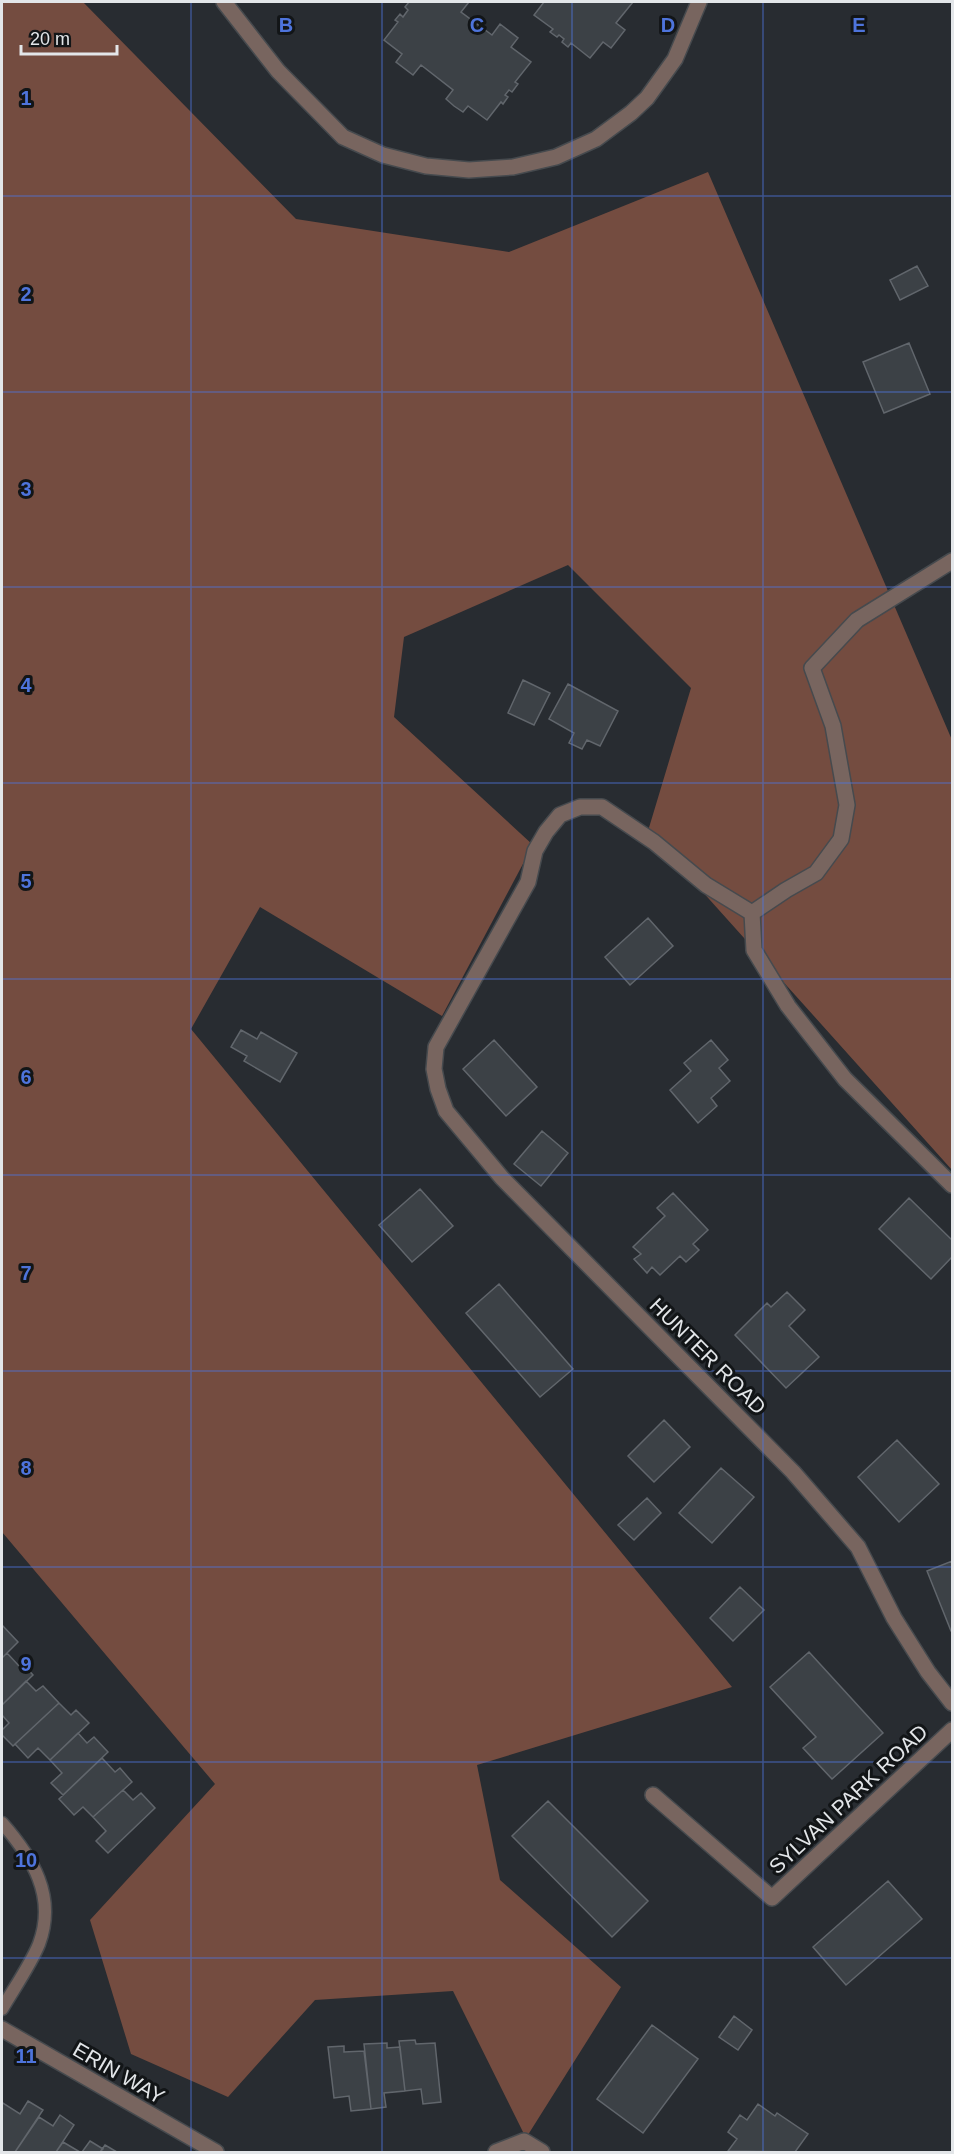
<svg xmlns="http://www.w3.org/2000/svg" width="954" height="2154" viewBox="0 0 954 2154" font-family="Helvetica,sans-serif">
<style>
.forest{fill:#744c40}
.building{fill:#3c4146;stroke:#61666c;stroke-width:1.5}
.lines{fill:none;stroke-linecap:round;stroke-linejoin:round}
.service-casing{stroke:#464a4e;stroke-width:15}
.minor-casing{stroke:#464a4e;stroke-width:18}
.service{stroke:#78655f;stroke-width:12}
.minor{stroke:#78655f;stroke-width:15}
.grid{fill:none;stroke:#4e74dc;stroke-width:1.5;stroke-opacity:0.55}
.labels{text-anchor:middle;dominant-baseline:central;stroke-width:6;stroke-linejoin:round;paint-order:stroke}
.street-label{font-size:21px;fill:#e3e6e9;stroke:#121517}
.grid-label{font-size:20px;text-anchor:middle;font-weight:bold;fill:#4e74dc;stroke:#121517;stroke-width:6;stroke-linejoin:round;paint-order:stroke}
</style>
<rect width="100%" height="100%" fill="#282c31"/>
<path class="forest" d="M 2,2 L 83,2 L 296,219 L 509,252 L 708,172 L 952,740 L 952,1170 L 648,831 L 691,688 L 568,565 L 404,637 L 394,717 L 533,845 L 442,1016 L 260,907 L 191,1029 L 732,1687 L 477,1765 L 500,1880 L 621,1987 L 526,2138 L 453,1991 L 315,2000 L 228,2097 L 131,2054 L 90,1920 L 215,1784 L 2,1532 Z"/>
<path class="building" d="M 409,2 L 469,2 L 461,12 L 492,35 L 500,24 L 518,38 L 511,47 L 531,62 L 515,82 L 518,84 L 512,92 L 509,90 L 505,95 L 508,97 L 503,104 L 501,102 L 487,120 L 468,106 L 463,112 L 454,106 L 446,99 L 453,90 L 421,65 L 413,75 L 396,62 L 402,54 L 384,40 L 398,22 L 395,20 L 400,14 L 403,17 L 408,10 L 405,7 Z
M 544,2 L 633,2 L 616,23 L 625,30 L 611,48 L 603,42 L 590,58 L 571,43 L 568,47 L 562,42 L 564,39 L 559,35 L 557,37 L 550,32 L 553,29 L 534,15 Z
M 917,266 L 928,286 L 900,300 L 890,280 Z
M 909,343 L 930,394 L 884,413 L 863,362 Z
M 523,680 L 550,693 L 534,725 L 508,713 Z
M 568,684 L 618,711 L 600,746 L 587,740 L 582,749 L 569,743 L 574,733 L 549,719 Z
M 648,918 L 673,946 L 630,985 L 605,957 Z
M 241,1030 L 257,1039 L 261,1032 L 297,1053 L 280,1082 L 244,1061 L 247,1056 L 231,1047 Z
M 494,1040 L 537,1087 L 506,1116 L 463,1069 Z
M 711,1040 L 728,1060 L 719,1068 L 730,1081 L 711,1098 L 717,1106 L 698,1123 L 670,1090 L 691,1071 L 684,1063 Z
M 542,1131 L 568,1153 L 541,1186 L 514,1164 Z
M 420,1189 L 453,1226 L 412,1262 L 379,1225 Z
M 673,1193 L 708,1230 L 693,1244 L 699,1250 L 686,1262 L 680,1256 L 660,1275 L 652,1267 L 647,1273 L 634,1259 L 641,1254 L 633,1247 L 665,1216 L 657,1208 Z
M 909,1198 L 952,1240 L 952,1257 L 931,1279 L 879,1229 Z
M 499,1284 L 573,1369 L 540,1397 L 466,1313 Z
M 787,1292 L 805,1310 L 789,1326 L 819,1357 L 786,1388 L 735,1335 L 767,1303 L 771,1307 Z
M 664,1420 L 690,1447 L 654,1482 L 628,1456 Z
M 897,1440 L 939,1484 L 899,1522 L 858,1477 Z
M 721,1468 L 754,1497 L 712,1543 L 679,1513 Z
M 647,1498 L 661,1513 L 634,1540 L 618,1525 Z
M 952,1561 L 952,1631 L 951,1631 L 927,1571 Z
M 740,1587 L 764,1610 L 733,1641 L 710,1618 Z
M 2,1625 L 18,1642 L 2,1658 Z
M 809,1652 L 883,1733 L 832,1779 L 803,1748 L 816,1737 L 770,1687 Z
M 7,1653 L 19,1666 L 22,1663 L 33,1675 L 2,1705 L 2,1658 Z
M 26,1681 L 36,1691 L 43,1686 L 59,1703 L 13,1746 L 2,1735 L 2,1730 L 9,1723 L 2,1715 L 2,1705 Z
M 59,1703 L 71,1715 L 76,1710 L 89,1723 L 50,1760 L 38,1748 L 28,1758 L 15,1744 Z
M 78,1733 L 87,1743 L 94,1737 L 108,1752 L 63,1795 L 51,1783 L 62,1773 L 50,1760 Z
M 102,1758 L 115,1772 L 120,1768 L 132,1782 L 93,1817 L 83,1807 L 74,1815 L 59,1799 Z
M 123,1790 L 133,1800 L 141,1793 L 155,1808 L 108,1853 L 96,1841 L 106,1831 L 93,1817 Z
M 548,1801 L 648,1901 L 612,1937 L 512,1836 Z
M 888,1881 L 922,1919 L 846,1985 L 813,1947 Z
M 734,2016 L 752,2030 L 738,2050 L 719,2037 Z
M 652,2025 L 698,2059 L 643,2133 L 597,2099 Z
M 415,2040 L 416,2044 L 435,2043 L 441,2102 L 423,2104 L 421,2089 L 405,2091 L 399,2041 Z
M 387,2043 L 387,2048 L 400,2047 L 405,2091 L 384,2093 L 386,2107 L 371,2109 L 364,2044 Z
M 344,2046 L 344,2052 L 364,2051 L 371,2109 L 351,2111 L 349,2096 L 334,2098 L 328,2047 Z
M 28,2101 L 43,2110 L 15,2152 L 2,2152 L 2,2105 L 3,2103 L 20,2114 Z
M 758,2104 L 775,2116 L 777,2113 L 808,2134 L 795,2152 L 728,2151 L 737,2139 L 728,2132 L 740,2115 L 747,2120 Z
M 60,2115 L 74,2125 L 56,2152 L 15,2152 L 39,2117 L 53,2126 Z
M 90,2141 L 103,2149 L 100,2152 L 82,2152 Z
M 63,2142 L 80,2152 L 56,2152 Z
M 105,2145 L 117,2152 L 100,2152 Z"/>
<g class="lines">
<g class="service-casing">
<path id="service" d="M 2,1823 C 32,1857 57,1896 39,1944 C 31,1964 13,1990 2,2009"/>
</g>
<g class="minor-casing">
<path id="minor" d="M 224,2 L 278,71 L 343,137 L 383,155 L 426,166 L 469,170 L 513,167 L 556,157 L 596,139 L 631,113 L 647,98 L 675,59 L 699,2
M 752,913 L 706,885 L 654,842 L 602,807 L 580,807 L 560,815 L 546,832 L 535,851 L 528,882 L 436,1047 L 434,1069 L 438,1089 L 446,1111 L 502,1178 L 793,1472 L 858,1547 L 894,1618 L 928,1672 L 952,1703
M 752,913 L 786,890 L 816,873 L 841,839 L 847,805 L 833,726 L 812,668 L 857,620 L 952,561
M 752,913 L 754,950 L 788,1006 L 845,1079 L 952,1185
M 653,1795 L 772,1898 L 952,1730
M 2,2029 L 216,2152
M 496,2152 L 524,2141 L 542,2152"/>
</g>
<use href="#service" class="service"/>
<use href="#minor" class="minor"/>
</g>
<path class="grid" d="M 191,2 L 191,2152M 382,2 L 382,2152M 572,2 L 572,2152M 763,2 L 763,2152M 2,196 L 952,196M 2,392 L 952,392M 2,587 L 952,587M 2,783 L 952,783M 2,979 L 952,979M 2,1175 L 952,1175M 2,1371 L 952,1371M 2,1567 L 952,1567M 2,1762 L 952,1762M 2,1958 L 952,1958"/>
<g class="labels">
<g class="street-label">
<text transform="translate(708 1356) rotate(45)">HUNTER ROAD</text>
<text transform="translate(848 1799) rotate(-43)">SYLVAN PARK ROAD</text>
<text transform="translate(119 2073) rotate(30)">ERIN WAY</text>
</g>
</g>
<g class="grid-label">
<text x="286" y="32">B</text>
<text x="477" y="32">C</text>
<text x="668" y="32">D</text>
<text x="859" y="32">E</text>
<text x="26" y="105">1</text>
<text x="26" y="301">2</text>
<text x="26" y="496">3</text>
<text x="26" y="692">4</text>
<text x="26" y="888">5</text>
<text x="26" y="1084">6</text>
<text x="26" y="1280">7</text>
<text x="26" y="1475">8</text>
<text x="26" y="1671">9</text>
<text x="26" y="1867">10</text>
<text x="26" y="2063">11</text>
</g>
<rect width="954" height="2154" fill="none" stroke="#e3e6e9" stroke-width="6"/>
<path d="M21 45v9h96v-9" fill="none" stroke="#e3e6e9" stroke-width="3"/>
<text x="30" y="45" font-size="18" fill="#e3e6e9" stroke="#121517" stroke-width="4.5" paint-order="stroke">20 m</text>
</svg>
